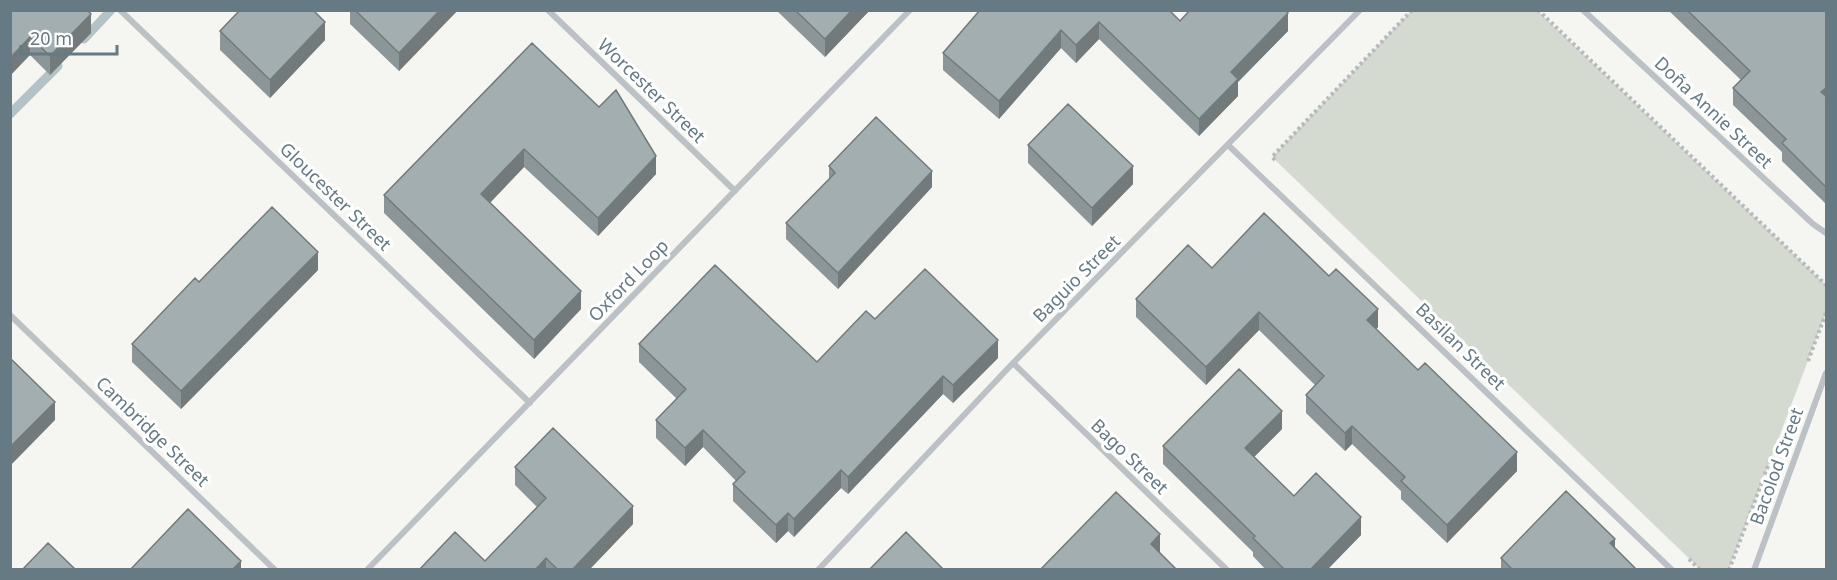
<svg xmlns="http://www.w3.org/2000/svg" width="1837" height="580" viewBox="0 0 1837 580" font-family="'Noto Sans',sans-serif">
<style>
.park{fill:#d5dad1}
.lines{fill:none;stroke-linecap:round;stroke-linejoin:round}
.stream{stroke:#b3c3c5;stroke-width:9}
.path{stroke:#b6babc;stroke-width:4;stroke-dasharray:3 3;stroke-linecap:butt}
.street{stroke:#bbc1c4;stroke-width:6}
.wall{fill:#8c9698}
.shaded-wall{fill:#727a7c}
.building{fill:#a3aeb1;stroke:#727a7c;stroke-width:1.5}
.labels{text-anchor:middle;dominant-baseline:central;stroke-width:6;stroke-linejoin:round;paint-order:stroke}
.street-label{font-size:18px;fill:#657a82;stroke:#fff}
</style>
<rect width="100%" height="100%" fill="#f5f5f1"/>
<path class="park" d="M 1412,10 L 1538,11 L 1826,285 L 1826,313 L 1729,569 L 1700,569 L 1272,157 Z"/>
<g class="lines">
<path class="stream" d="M 84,39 L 111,10
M 10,114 L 58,66"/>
<path class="path" d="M 1538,10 L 1826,285
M 1275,160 L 1272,157 L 1412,10
M 1808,361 L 1826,313
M 1689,559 L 1700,570
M 1729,570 L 1771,458"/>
<path class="street" d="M 120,10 L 530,403
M 548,10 L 735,191
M 1583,10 L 1813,224 L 1826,233
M 1228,145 L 1672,570
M 10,315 L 275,570
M 1013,363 L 1227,570
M 367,570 L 910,10
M 818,570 L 1013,363 L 1360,10
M 1754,570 L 1826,373"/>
</g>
<path class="wall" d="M 10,10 L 91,33 L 50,75 L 30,55 Z
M 350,10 L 458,10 L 399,71 L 350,24 Z
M 776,10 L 870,10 L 825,57 Z
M 980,10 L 1180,21 L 1288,31 L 1238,82 L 1238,96 L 1199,136 L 1099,39 L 1076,63 L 1061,48 L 999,119 L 943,70 L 943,53 Z
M 1668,10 L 1827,10 L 1827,205 L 1782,161 L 1782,152 L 1733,105 L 1733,88 L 1741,80 Z
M 220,31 L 325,40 L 270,98 L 220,50 Z
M 532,43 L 656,174 L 598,236 L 524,167 L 490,203 L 581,309 L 534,359 L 384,213 L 384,195 Z
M 1028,145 L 1133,184 L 1092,226 L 1028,163 Z
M 829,166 L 932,187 L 838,289 L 786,239 L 786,223 L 829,179 Z
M 1212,268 L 1378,327 L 1376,329 L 1517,471 L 1447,543 L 1401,499 L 1401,491 L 1352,444 L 1345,451 L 1306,413 L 1306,395 L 1315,385 L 1259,330 L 1206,385 L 1136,317 L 1136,299 Z
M 318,270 L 181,409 L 132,362 L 132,344 L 199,282 Z
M 875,319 L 998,358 L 953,403 L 943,394 L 848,494 L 841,488 L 794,537 L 788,531 L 776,543 L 733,501 L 733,484 L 736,481 L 703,447 L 685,466 L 656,438 L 656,420 L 677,399 L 639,362 L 639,344 L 817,362 Z
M 1282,429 L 1254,457 L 1294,496 L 1361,535 L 1327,570 L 1266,570 L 1253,556 L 1253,552 L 1163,464 L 1163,446 Z
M 515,467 L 633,524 L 589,570 L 419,570 L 485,561 L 537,507 L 515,485 Z
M 1615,548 L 1637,570 L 1501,570 L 1501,558 Z"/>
<path class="shaded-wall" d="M 440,10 L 458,10 L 399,71 L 399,53 Z
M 852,10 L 870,10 L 825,57 L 825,39 Z
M 1288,13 L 1288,31 L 1238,82 L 1238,96 L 1199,136 L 1199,119 L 1231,72 Z
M 91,14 L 91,33 L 50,75 L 50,56 Z
M 325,22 L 325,40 L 270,98 L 270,80 Z
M 1099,22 L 1099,39 L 1076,63 L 1076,45 Z
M 1061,30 L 1061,48 L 999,119 L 999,101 Z
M 30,37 L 30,55 L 10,76 L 10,58 Z
M 1827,87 L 1827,105 L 1821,92 Z
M 524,149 L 524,167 L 481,212 L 481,194 Z
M 656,156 L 656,174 L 598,236 L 598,218 Z
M 1133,166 L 1133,184 L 1092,226 L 1092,208 Z
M 932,171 L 932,187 L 838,289 L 838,273 Z
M 318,252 L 318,270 L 181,409 L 181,391 Z
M 581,291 L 581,309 L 534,359 L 534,340 Z
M 1378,309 L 1378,327 L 1367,338 L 1367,320 Z
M 1259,312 L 1259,330 L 1206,385 L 1206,367 Z
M 998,340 L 998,358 L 953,403 L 953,385 Z
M 943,376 L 943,394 L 848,494 L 848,477 Z
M 55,402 L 55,420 L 10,466 L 10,447 Z
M 1282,411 L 1282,429 L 1245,466 L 1245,448 Z
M 1352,426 L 1352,444 L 1345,451 L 1345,433 Z
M 703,430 L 703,447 L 685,466 L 685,448 Z
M 1517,452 L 1517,471 L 1447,543 L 1447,525 Z
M 841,470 L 841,488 L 794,537 L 794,519 Z
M 633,506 L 633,524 L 589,570 L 572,570 Z
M 788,513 L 788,531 L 776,543 L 776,525 Z
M 1361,517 L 1361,535 L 1327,570 L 1310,570 Z
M 1160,534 L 1160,552 L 1151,562 L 1151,544 Z
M 1615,539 L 1615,557 L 1610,543 Z
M 546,558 L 546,570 L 535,570 Z
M 241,561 L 241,570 L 232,570 Z"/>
<path class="building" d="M 10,10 L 87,10 L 91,14 L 50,56 L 30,37 L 10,58 Z
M 240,10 L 313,10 L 325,22 L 270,80 L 220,31 Z
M 355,10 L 440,10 L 399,53 Z
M 795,10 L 852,10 L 825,39 Z
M 980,10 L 1169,10 L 1180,21 L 1190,10 L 1285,10 L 1288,13 L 1231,72 L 1238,79 L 1199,119 L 1099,22 L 1076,45 L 1061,30 L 999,101 L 943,53 Z
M 1687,10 L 1827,10 L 1827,87 L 1821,92 L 1827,97 L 1827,188 L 1782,143 L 1786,139 L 1733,88 L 1750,71 Z
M 532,43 L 599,107 L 616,90 L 656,156 L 598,218 L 524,149 L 481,194 L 581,291 L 534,340 L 384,195 Z
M 1068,104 L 1133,166 L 1092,208 L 1028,145 Z
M 876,117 L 932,171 L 838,273 L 786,223 L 835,173 L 829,166 Z
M 272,207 L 318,252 L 181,391 L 132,344 L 195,278 L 199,282 Z
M 1264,213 L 1329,276 L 1336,269 L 1378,309 L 1367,320 L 1418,370 L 1425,363 L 1517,452 L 1447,525 L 1401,481 L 1405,477 L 1352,426 L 1345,433 L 1306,395 L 1324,376 L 1259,312 L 1206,367 L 1136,299 L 1188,245 L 1212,268 Z
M 715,265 L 817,362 L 866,311 L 875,319 L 925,269 L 998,340 L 953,385 L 943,376 L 848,477 L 841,470 L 794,519 L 788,513 L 776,525 L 733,484 L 745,472 L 703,430 L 685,448 L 656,420 L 686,389 L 639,344 Z
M 10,358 L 55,402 L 10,447 Z
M 1239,369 L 1282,411 L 1245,448 L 1294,496 L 1316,473 L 1361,517 L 1310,570 L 1285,570 L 1253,538 L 1255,536 L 1163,446 Z
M 553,428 L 633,506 L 572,570 L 558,570 L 546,558 L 535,570 L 419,570 L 455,532 L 485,561 L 546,498 L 515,467 Z
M 1566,491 L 1615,539 L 1610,543 L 1637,570 L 1513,570 L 1501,558 Z
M 1116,492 L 1160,534 L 1151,544 L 1177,570 L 1040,570 Z
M 188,509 L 241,561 L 232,570 L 130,570 Z
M 906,532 L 944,570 L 869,570 Z
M 48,543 L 76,570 L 22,570 Z"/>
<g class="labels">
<g class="street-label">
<text transform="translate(652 90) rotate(44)">Worcester Street</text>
<text transform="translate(1714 112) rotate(43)">Doña Annie Street</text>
<text transform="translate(336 196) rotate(44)">Gloucester Street</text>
<text transform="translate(1076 278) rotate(-45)">Baguio Street</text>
<text transform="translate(628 280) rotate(-46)">Oxford Loop</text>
<text transform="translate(1461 346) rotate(44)">Basilan Street</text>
<text transform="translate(153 431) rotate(44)">Cambridge Street</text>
<text transform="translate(1130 456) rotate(44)">Bago Street</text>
<text transform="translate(1776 466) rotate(-70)">Bacolod Street</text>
</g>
</g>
<rect width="1837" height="580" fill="none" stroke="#657a82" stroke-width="24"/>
<path d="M21 45v9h96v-9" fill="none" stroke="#657a82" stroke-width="3"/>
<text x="30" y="45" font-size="18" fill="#657a82" stroke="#ffffff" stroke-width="4.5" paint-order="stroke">20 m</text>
</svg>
